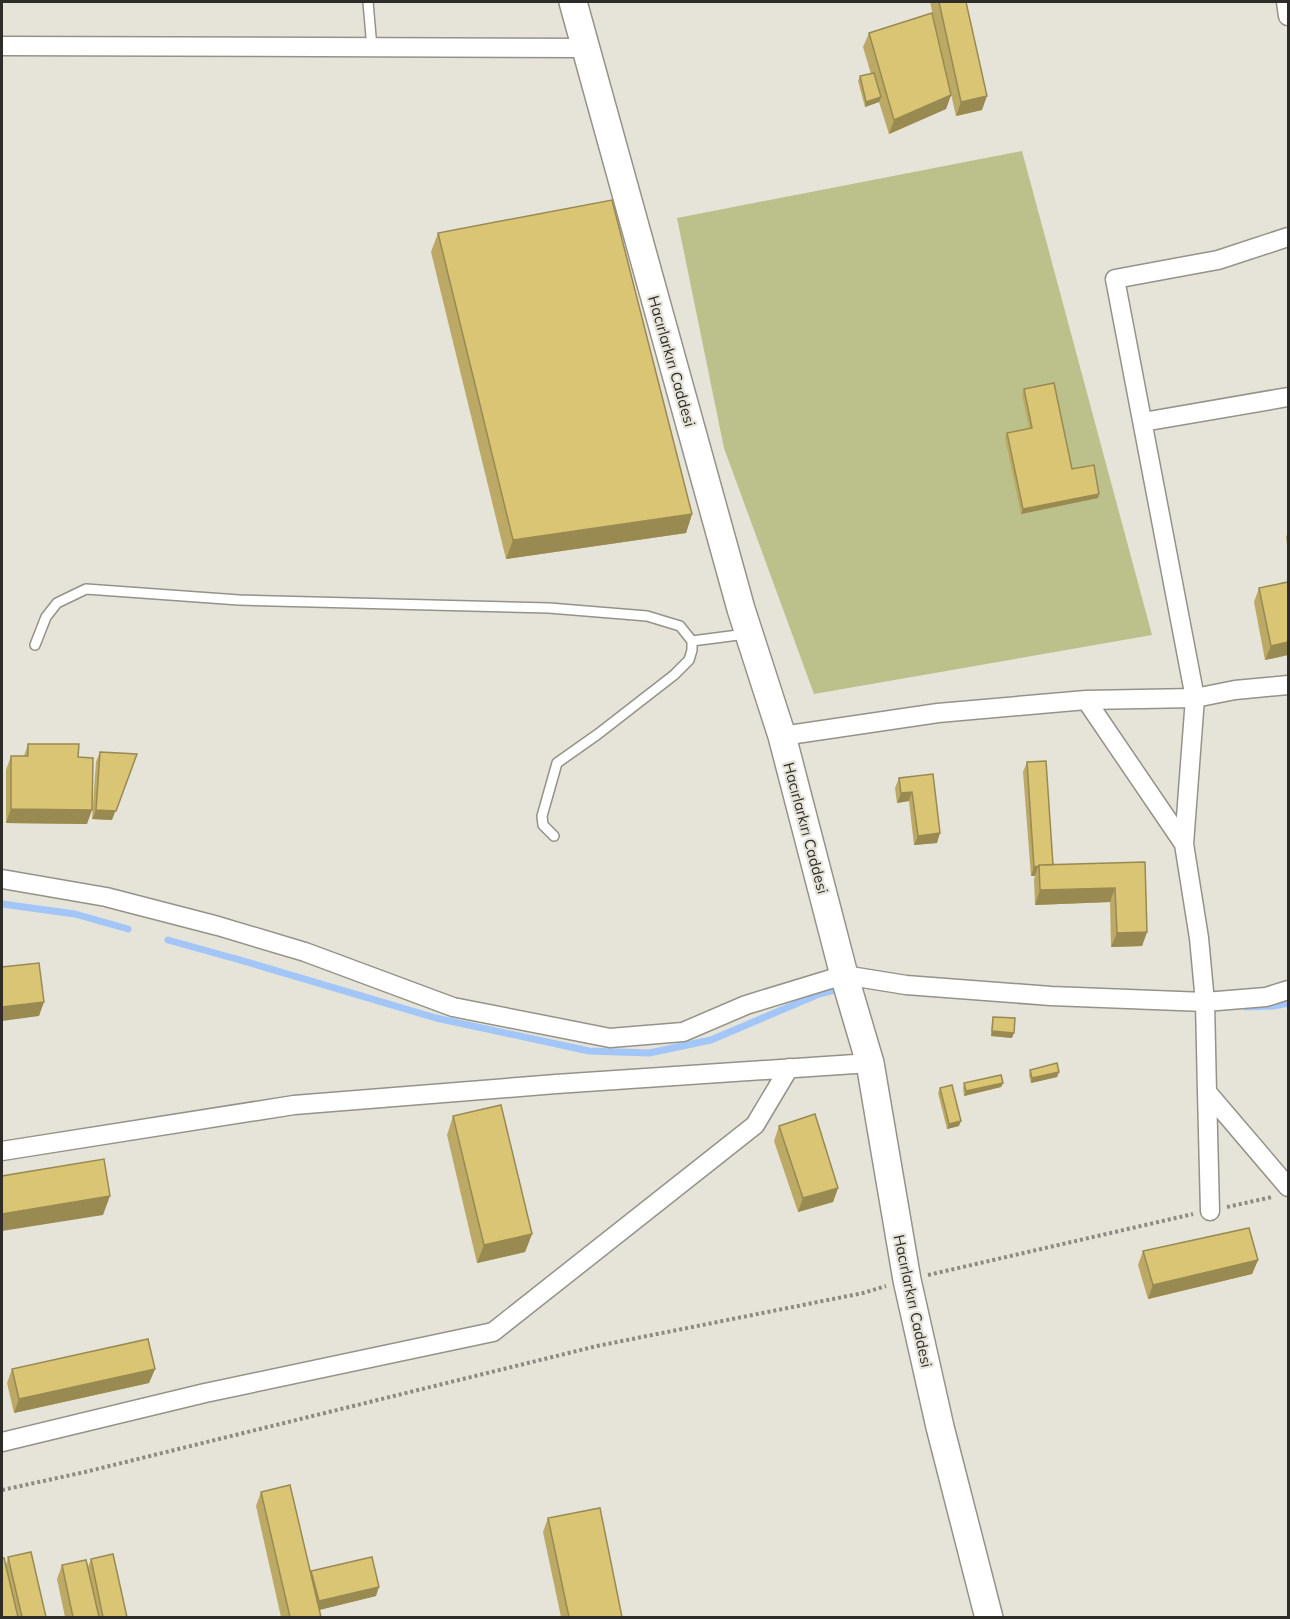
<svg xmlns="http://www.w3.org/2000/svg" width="1290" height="1619" viewBox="0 0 1290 1619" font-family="Mulish,sans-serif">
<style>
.green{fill:#bcc08a}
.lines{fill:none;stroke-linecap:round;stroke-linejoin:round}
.stream{stroke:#a3c6f9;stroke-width:7}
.lane-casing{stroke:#959289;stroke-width:12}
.street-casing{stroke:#959289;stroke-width:21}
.secondary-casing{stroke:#959289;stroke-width:30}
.path{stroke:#8c8a83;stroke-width:4;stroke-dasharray:3 3;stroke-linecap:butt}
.lane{stroke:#fff;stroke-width:9}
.street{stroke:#fff;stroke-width:18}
.secondary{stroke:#fff;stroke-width:27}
.wall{fill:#bba965}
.shaded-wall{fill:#998a52}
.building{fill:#dac575;stroke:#998a52;stroke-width:1.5}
.labels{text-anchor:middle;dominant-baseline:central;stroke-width:4.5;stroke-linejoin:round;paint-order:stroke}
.street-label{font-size:15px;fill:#2d2c28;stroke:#e6e3d9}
</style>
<rect width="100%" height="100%" fill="#e6e3d9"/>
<path class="green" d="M 1022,151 L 1152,635 L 814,694 L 724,448 L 677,218 Z"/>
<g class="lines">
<path class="stream" d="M 2,904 L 75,914 L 128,929
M 168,940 L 247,962 L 436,1018 L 589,1051 L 649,1053 L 711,1040 L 819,994 L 838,989
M 1246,1007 L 1274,1006 L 1288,1003"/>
<g class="lane-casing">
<path id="lane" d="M 368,2 L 372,48
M 692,641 L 746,634
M 35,645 L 46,617 L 57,603 L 86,589 L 239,600 L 549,608 L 647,616 L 680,626 L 692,641 L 692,650 L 689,660 L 674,675 L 598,734 L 557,763 L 542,816 L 543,825 L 554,836"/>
</g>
<g class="street-casing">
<path id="street" d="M 1286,2 L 1288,16
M 2,46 L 584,48
M 1143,422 L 1288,397
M 1086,700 L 1184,844
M 782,736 L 938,713 L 1086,700 L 1195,698 L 1235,690 L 1288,685
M 2,879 L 106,897 L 218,926 L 305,952 L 453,1007 L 610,1038 L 683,1032 L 746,1005 L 844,975 L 906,985 L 1051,996 L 1205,1002 L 1266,997 L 1288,990
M 1207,1092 L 1205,1002 L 1199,938 L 1184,844 L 1195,698 L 1115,279 L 1218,260 L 1288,237
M 2,1151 L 294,1105 L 556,1084 L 870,1063
M 1210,1211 L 1207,1092 L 1288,1187
M 2,1442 L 205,1393 L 493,1332 L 755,1125 L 789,1068"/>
</g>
<g class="secondary-casing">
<path id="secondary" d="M 573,2 L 741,609 L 782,736 L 844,975 L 870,1063 L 907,1280 L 940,1427 L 989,1618"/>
</g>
<path class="path" d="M 1227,1207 L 1272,1197
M 928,1275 L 1193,1214
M 2,1490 L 85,1472 L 597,1346 L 863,1293 L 886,1286"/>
<use href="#lane" class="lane"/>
<use href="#street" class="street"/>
<use href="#secondary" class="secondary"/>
</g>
<path class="wall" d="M 930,2 L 966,2 L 982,110 L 956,116 Z
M 869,33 L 951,95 L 946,109 L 889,134 L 879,102 L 865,107 L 858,81 L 860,76 L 871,74 L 863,47 Z
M 438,233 L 692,514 L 686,533 L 506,559 L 431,252 Z
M 1024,389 L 1072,469 L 1098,498 L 1021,514 L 1005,438 L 1007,433 L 1029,428 L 1022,394 Z
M 1288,532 L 1288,552 L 1286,537 Z
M 1288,582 L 1288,655 L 1265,660 L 1254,602 L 1259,588 Z
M 28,744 L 78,757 L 87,824 L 6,823 L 6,770 L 11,756 L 24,756 Z
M 100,752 L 112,820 L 92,819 L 96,762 Z
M 1027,762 L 1053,865 L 1145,862 L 1147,932 L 1142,946 L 1111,947 L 1110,902 L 1035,905 L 1034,879 L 1035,876 L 1031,876 L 1023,772 Z
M 933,774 L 937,843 L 914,845 L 909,801 L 897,803 L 895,788 L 899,778 Z
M 993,1017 L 1012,1038 L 991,1036 L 992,1022 Z
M 1030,1070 L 1059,1072 L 1057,1077 L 1031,1083 L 1029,1075 Z
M 964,1083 L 1003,1083 L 1001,1087 L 964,1096 L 963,1088 Z
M 940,1088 L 959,1126 L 947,1129 L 938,1093 Z
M 453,1116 L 532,1234 L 525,1252 L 477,1263 L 447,1135 Z
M 779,1126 L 838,1188 L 833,1202 L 798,1212 L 774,1141 Z
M 1143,1251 L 1258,1260 L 1252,1274 L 1148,1299 L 1138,1265 Z
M 12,1369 L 155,1369 L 149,1383 L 14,1413 L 7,1383 Z
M 261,1492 L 310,1573 L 311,1571 L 376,1596 L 319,1610 L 321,1617 L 281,1617 L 256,1506 Z
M 548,1518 L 622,1617 L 561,1617 L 543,1532 Z
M 8,1557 L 46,1617 L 2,1617 L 6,1565 Z
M 91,1559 L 127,1617 L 65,1617 L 57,1579 L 62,1565 L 88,1567 Z"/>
<path class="shaded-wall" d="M 951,95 L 946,109 L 889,134 L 894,120 Z
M 987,96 L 982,110 L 956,116 L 961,102 Z
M 881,97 L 879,102 L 865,107 L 866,102 Z
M 1099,494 L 1098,498 L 1021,514 L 1023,509 Z
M 692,514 L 686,533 L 506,559 L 513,540 Z
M 1288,642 L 1288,655 L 1265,660 L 1271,646 Z
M 137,754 L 112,820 L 92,819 L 96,810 Z
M 912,792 L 909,801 L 897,803 L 901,793 Z
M 11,809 L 92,810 L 87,824 L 6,823 Z
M 940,833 L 937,843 L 914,845 L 918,836 Z
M 1038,866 L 1035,876 L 1031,876 L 1034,867 Z
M 1115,888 L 1110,902 L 1035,905 L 1040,890 Z
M 1147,932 L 1142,946 L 1111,947 L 1117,933 Z
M 44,1002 L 39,1016 L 2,1021 L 2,1007 Z
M 992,1031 L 1014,1033 L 1012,1038 L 991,1036 Z
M 1059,1072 L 1057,1077 L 1031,1083 L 1032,1078 Z
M 1003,1083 L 1001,1087 L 964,1096 L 966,1091 Z
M 961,1121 L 959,1126 L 947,1129 L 949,1124 Z
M 838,1188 L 833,1202 L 798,1212 L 803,1198 Z
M 110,1196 L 103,1215 L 2,1231 L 2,1214 Z
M 532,1234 L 525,1252 L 477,1263 L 484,1245 Z
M 1258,1260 L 1252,1274 L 1148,1299 L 1153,1285 Z
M 155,1369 L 149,1383 L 14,1413 L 19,1399 Z
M 379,1587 L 376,1596 L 315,1611 L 319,1601 Z"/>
<path class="building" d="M 939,2 L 966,2 L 987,96 L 961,102 Z
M 932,13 L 951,95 L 894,120 L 869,33 Z
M 874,73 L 881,97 L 866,102 L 860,76 Z
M 612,200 L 692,514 L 513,540 L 438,233 Z
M 1054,383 L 1072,469 L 1094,465 L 1099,494 L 1023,509 L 1007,433 L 1032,428 L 1024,389 Z
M 1288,582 L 1288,642 L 1271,646 L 1259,588 Z
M 28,744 L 79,744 L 78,757 L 93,758 L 92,810 L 11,809 L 11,756 L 28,756 Z
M 100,752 L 137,754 L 116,811 L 96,810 Z
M 1046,761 L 1053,865 L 1039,865 L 1039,866 L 1034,867 L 1027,762 Z
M 933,774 L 940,833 L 918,836 L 912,792 L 901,793 L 899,778 Z
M 1145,862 L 1147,932 L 1117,933 L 1115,888 L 1040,890 L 1039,865 Z
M 39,963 L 44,1002 L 2,1007 L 2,967 Z
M 993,1017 L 1015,1018 L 1014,1033 L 992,1031 Z
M 1057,1063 L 1059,1072 L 1032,1078 L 1030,1070 Z
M 1001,1075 L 1003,1083 L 966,1091 L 964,1083 Z
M 952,1085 L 961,1121 L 949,1124 L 940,1088 Z
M 501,1105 L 532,1234 L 484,1245 L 453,1116 Z
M 815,1114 L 838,1188 L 803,1198 L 779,1126 Z
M 104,1159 L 110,1196 L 2,1214 L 2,1176 Z
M 1249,1228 L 1258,1260 L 1153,1285 L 1143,1251 Z
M 148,1339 L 155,1369 L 19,1399 L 12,1369 Z
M 290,1485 L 321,1617 L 290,1617 L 261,1492 Z
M 600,1508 L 622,1617 L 569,1617 L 548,1518 Z
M 31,1552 L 46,1617 L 22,1617 L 8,1557 Z
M 113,1554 L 127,1617 L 103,1617 L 91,1559 Z
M 372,1557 L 379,1587 L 319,1601 L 311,1571 Z
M 2,1558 L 4,1558 L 18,1617 L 2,1617 Z
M 86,1560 L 99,1617 L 73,1617 L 62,1565 Z"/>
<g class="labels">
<g class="street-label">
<text transform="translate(672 361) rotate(74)">Hacırlarkırı Caddesi</text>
<text transform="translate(806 828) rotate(75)">Hacırlarkırı Caddesi</text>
<text transform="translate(913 1301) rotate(78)">Hacırlarkırı Caddesi</text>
</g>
</g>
<rect width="1290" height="1619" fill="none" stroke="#2d2c28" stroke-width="6"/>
</svg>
